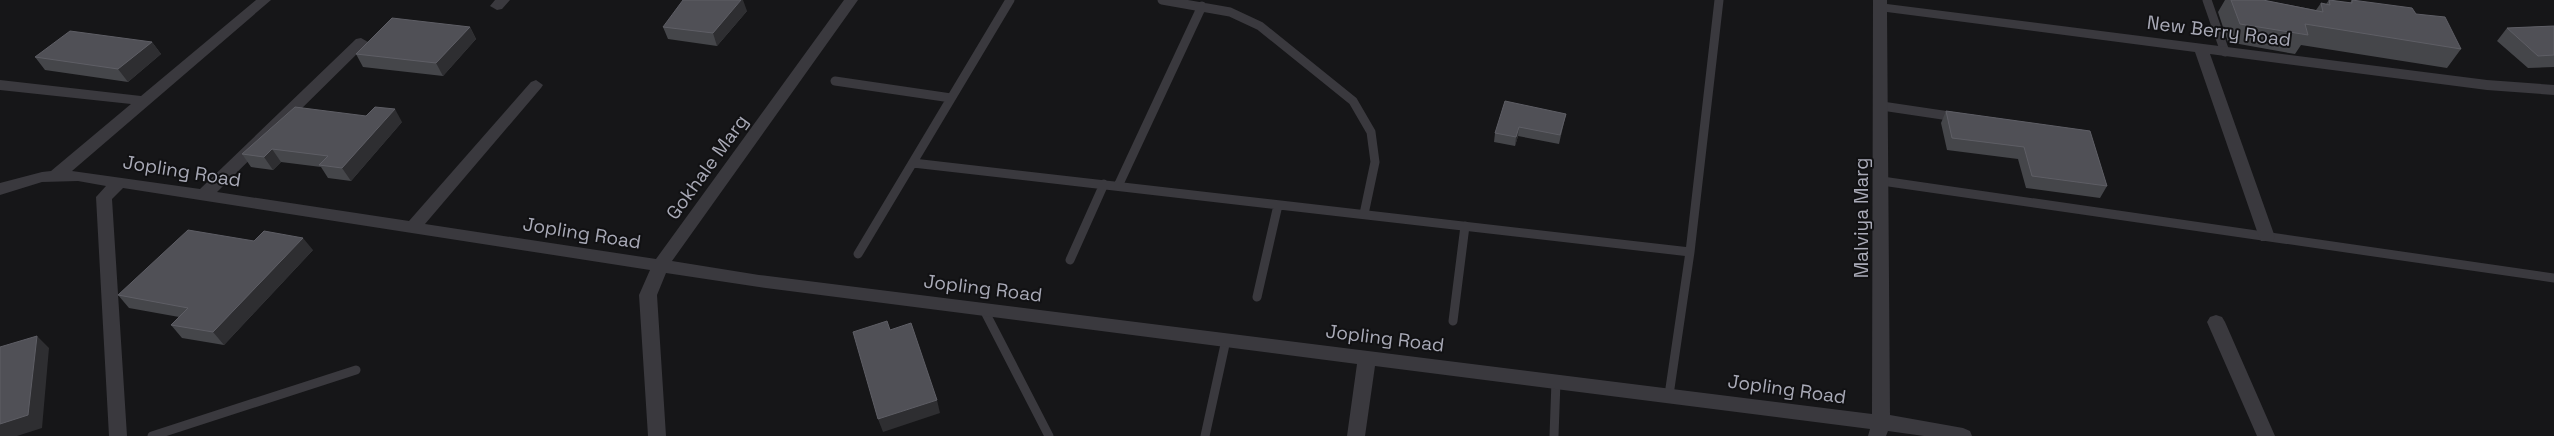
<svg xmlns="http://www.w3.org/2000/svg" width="2554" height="436" viewBox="0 0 2554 436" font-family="'Space Grotesk',sans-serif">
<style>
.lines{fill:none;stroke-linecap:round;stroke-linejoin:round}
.lane{stroke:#3a393e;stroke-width:9}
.street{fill:#3a393e;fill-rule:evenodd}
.wall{fill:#45464a}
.shaded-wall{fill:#2e2e31}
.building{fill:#505056;stroke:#5e5e65}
.labels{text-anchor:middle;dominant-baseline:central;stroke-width:4;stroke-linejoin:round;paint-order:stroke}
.street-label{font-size:19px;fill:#a9aab7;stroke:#111113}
</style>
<rect width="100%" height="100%" fill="#161618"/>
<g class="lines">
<path class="lane" d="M 1162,0 L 1230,12 L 1260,26 L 1353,101 L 1371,132 L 1375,162 L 1364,214
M 2207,0 L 2225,52
M 835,81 L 951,98
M 1882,106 L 1956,117
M 913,163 L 1690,252
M 1882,181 L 2554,278
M 1118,186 L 1202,6
M 858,254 L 1010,0
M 1070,260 L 1104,184
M 1257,297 L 1278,205
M 984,310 L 1049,436
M 1453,321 L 1465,226
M 1669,395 L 1690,252 L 1719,0
M 152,436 L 356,370
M 1205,436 L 1226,340
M 1554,436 L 1556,381"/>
<path class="street" d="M 256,0 L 271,0 L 72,171 L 200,189 L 356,39 L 361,38 L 368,42 L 366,45 L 217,192 L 409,221 L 531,82 L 536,80 L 543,85 L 541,88 L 425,224 L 656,259 L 844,0 L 858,0 L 672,261 L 759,275 L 1872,414 L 1873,0 L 1887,0 L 1887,4 L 2487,80 L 2554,85 L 2554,95 L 2487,90 L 2210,54 L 2275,237 L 2273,241 L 2261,241 L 2259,237 L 2195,52 L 1887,12 L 1890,415 L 1963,428 L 1970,431 L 1972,436 L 1924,436 L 1888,431 L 1886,436 L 1868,436 L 1870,429 L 1375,366 L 1365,436 L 1347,436 L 1357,364 L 759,287 L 666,273 L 657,295 L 666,436 L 648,436 L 639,295 L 650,270 L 123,188 L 112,199 L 127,436 L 109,436 L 96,197 L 106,186 L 78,181 L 42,182 L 0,195 L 0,183 L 42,172 L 51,171 L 131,104 L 0,90 L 0,80 L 141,96 Z
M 495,0 L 510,0 L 502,9 L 497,10 L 490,6 Z
M 2216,315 L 2222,317 L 2225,322 L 2275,436 L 2257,436 L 2207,322 L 2210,317 Z"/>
</g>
<path class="wall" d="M 2225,0 L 2263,0 L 2316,10 L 2321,3 L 2326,4 L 2329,0 L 2350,3 L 2352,0 L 2416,14 L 2461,49 L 2447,68 L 2301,45 L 2295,54 L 2228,42 L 2218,12 Z
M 747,11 L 717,46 L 668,39 L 663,27 Z
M 2554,26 L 2554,67 L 2528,68 L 2497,41 L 2507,28 Z
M 470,27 L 476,39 L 443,76 L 363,67 L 356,54 Z
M 152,42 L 161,54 L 128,82 L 45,70 L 35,57 Z
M 1946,111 L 2090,131 L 2107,186 L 2100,198 L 2026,188 L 2018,159 L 1947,150 L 1941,123 Z
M 1566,114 L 1559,144 L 1518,136 L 1515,146 L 1494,142 L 1495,133 Z
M 402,122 L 351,181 L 328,178 L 321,167 L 281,162 L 273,170 L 251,167 L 242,154 Z
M 313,250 L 224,345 L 182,338 L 171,325 L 179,317 L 129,308 L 118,295 Z"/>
<path class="shaded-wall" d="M 741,0 L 743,0 L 747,11 L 717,46 L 713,33 Z
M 470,27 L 476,39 L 443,76 L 436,63 Z
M 152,42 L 161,54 L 128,82 L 118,69 Z
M 395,109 L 402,122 L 351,181 L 342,168 Z
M 1519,127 L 1518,136 L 1515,146 L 1516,137 Z
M 272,149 L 281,162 L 273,170 L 264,157 Z
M 303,238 L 313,250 L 224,345 L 213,332 Z
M 37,336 L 49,348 L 42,428 L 17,436 L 0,436 L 0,424 Z
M 937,400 L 940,413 L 883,432 L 878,419 Z"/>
<path class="building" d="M 683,0 L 741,0 L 713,33 L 663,27 Z
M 2231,0 L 2263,0 L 2323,12 L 2321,3 L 2330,5 L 2329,0 L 2352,3 L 2352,0 L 2412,8 L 2416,14 L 2445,17 L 2461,49 L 2305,24 L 2308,35 L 2240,24 Z
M 392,18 L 470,27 L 436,63 L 356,54 Z
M 2554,26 L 2554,55 L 2538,56 L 2507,28 Z
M 70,31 L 152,42 L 118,69 L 35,57 Z
M 1505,101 L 1566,114 L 1560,135 L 1519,127 L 1516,137 L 1495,133 Z
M 295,107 L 366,116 L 375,107 L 395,109 L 342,168 L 319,165 L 328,156 L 272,149 L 264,157 L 242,154 Z
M 1946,111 L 2090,131 L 2107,186 L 2032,176 L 2024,147 L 1952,138 Z
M 188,230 L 254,241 L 264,231 L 303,238 L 213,332 L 171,325 L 188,308 L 118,295 Z
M 887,321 L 890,330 L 911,323 L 937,400 L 878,419 L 853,332 Z
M 37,336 L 28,415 L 0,424 L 0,347 Z"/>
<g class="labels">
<g class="street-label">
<text transform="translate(2219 31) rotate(7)">New Berry Road</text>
<text transform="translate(707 167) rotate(-54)">Gokhale Marg</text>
<text transform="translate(182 171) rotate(9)">Jopling Road</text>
<text transform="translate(1861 218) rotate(-90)">Malviya Marg</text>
<text transform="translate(582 233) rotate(9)">Jopling Road</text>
<text transform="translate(983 288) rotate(7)">Jopling Road</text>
<text transform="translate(1385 338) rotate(7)">Jopling Road</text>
<text transform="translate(1787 389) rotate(8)">Jopling Road</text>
</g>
</g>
</svg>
